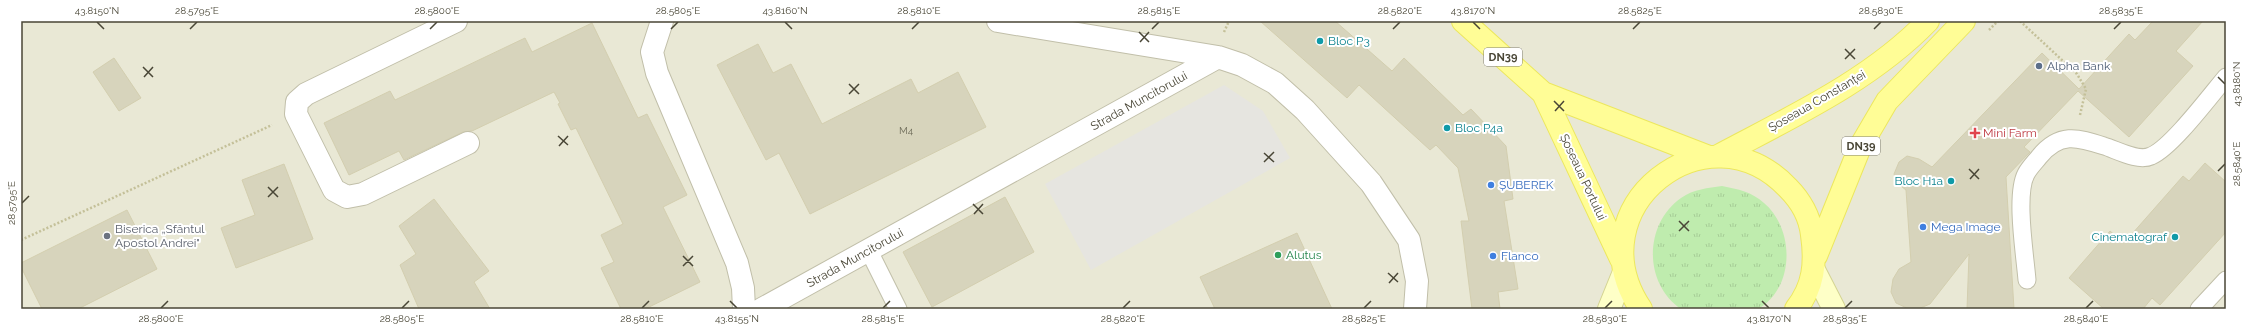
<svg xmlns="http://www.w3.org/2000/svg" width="2247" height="330" viewBox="0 0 2247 330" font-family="Raleway,sans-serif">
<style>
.residential{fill:#e9e8d5}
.grass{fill:url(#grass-tufts)}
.parking{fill:#e6e5e0}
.building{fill:#d7d4bc;stroke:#d3ceaf}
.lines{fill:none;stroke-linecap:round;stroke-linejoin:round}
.lane-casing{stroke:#c1bfa9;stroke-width:19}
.street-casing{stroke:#c1bfa9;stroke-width:24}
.secondary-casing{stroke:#d4d492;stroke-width:24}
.primary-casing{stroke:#ece75e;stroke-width:24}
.path{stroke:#c4c099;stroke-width:2.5;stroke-dasharray:2 2;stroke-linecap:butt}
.lane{stroke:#fff;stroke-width:17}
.street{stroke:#fff;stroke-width:22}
.secondary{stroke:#feffc7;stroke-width:22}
.primary{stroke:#fffd96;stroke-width:22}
.ticks{fill:none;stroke:#494636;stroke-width:1.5}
.culture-dot{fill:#0f9aa8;stroke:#fff;stroke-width:1.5}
.service-dot{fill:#5c6f8a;stroke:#fff;stroke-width:1.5}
.health-dot{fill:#e0444e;stroke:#fff;stroke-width:1.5}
.shop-dot{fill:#3f7fe0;stroke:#fff;stroke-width:1.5}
.worship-dot{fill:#6b7280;stroke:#fff;stroke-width:1.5}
.leisure-dot{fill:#2e9e5b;stroke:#fff;stroke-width:1.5}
.labels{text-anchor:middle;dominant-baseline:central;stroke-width:4;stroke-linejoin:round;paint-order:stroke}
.number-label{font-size:10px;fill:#6c6a58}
.shield{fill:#fff;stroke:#807e72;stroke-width:1}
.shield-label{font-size:11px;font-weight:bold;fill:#494636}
.culture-label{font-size:12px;fill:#0d838f;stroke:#fff;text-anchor:start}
.service-label{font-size:12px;fill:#4e5e75;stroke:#fff;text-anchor:start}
.street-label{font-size:12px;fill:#494636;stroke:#fff}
.health-label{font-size:12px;fill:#be3a42;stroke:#fff;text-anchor:start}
.shop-label{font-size:12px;fill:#366cbe;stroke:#fff;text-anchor:start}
.worship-label{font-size:12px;fill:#5b616d;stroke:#fff;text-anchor:start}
.leisure-label{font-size:12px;fill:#27864d;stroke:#fff;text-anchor:start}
.neatline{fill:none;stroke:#494636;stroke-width:1.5}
.ticks-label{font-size:10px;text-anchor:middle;fill:#494636}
</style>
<defs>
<pattern id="grass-tufts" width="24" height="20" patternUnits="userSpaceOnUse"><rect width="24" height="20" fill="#bfecae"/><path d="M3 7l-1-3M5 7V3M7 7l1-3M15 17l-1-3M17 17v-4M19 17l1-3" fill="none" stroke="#a6cc96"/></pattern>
</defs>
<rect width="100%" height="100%" fill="#f5f4e7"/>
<path class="residential" d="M 21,21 L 2226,21 L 2226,309 L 21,309 Z"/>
<path class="grass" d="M 1722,186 C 1738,189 1752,192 1764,203 C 1795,229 1795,288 1758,309 L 1681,309 C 1643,283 1644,224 1681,198 C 1694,189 1708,188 1722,186 Z"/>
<path class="parking" d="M 1224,85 L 1263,111 L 1290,158 L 1091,270 L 1045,184 Z"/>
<path class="building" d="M 1260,21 L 1335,21 L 1392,71 L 1404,58 L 1463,115 L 1471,109 L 1506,146 L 1513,199 L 1504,201 L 1518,289 L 1498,292 L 1500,309 L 1472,309 L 1461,221 L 1469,221 L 1458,168 L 1436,145 L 1430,150 L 1359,85 L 1347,98 Z
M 2153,21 L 2203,21 L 2176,51 L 2193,66 L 2129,137 L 2078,91 L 2024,147 L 2030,152 L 2006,177 L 2014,309 L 1967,309 L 1969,254 L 1930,304 L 1918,309 L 1909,309 L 1896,303 L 1891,292 L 1893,279 L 1899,269 L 1911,262 L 1906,190 L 1897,183 L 1894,174 L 1899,162 L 1907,156 L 1919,159 L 1932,167 L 2042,53 L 2079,89 L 2129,34 L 2135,40 Z
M 592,23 L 638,118 L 647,114 L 687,195 L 663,207 L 700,282 L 645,309 L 621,309 L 601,268 L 614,262 L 601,235 L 623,224 L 576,128 L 571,130 L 558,104 L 560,103 L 554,92 L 472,131 L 463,132 L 404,160 L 399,151 L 349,175 L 324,123 L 390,91 L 395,100 L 525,38 L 532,52 Z
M 758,44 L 773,73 L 791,64 L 822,124 L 911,79 L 918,93 L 958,72 L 986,127 L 810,214 L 779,153 L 766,160 L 717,65 Z
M 114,58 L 141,98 L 119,111 L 93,72 Z
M 2205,163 L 2226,182 L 2226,232 L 2160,305 L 2152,298 L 2143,309 L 2104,309 L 2069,278 L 2110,231 L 2124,243 L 2183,176 L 2189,181 Z
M 284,164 L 313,239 L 236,268 L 221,228 L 255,215 L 242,180 Z
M 1005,197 L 1034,252 L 932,307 L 903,252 Z
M 434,199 L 489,271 L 474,282 L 490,309 L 419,309 L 400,265 L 416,254 L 399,226 Z
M 127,210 L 157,269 L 78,309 L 42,309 L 21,267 L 21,263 Z
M 1297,233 L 1332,309 L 1215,309 L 1200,277 Z"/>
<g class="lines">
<g class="lane-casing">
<path id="lane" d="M 869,251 L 898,309
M 2027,280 C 2025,255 2015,195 2026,174 C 2029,168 2035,162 2039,157 C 2059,132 2077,137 2104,146 C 2117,150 2138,162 2151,156 C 2171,148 2210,96 2226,77
M 2199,309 L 2226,280"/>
</g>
<g class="street-casing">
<path id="street" d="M 456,21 L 306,94 L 297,102 L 296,114 L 334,190 L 347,197 L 363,194 L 468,143
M 662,21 L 652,52 L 657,73 L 737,263 L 743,288 L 744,309
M 998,21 L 1218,57 L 1242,65 L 1275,83 L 1305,110 L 1371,183 L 1409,240 L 1417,281 L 1415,309
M 762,309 L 1218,57"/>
</g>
<g class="secondary-casing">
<path id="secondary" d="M 1814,270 L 1834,309
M 1609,309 L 1624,272"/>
</g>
<g class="primary-casing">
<path id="primary" d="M 1463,21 L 1543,93 L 1709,157
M 1543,93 L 1621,259
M 1718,156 C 1791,117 1870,81 1928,21
M 1816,256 L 1860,147 L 1887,101 L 1964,21
M 1641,309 C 1573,208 1707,102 1788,188 C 1800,200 1810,217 1812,235 C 1816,263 1814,286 1796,309"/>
</g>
<path class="path" d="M 2020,21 L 2077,74 L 2086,89 L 2080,115
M 1989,30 L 1998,21
M 1224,32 L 1229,21
M 21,240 L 272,125"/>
<use href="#lane" class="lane"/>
<use href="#street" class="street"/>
<use href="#secondary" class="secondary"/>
<use href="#primary" class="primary"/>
</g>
<path class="ticks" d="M 97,22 L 104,29M 785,22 L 792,29M 1473,22 L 1480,29M 190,29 L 197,22M 430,29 L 437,22M 671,29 L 678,22M 912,29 L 919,22M 1152,29 L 1159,22M 1393,29 L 1400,22M 1633,29 L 1640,22M 1874,29 L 1881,22M 2114,29 L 2121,22M 1139,32 L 1149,42M 1140,42 L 1149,32M 1845,49 L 1855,59M 1845,59 L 1855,49M 143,67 L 153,77M 144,77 L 153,67M 2218,77 L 2225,84M 849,84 L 859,94M 849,94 L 859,84M 1554,101 L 1564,111M 1555,111 L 1564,101M 558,136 L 568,145M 559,146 L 568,136M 1264,153 L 1274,162M 1264,162 L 1274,152M 1969,169 L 1979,179M 2218,171 L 2225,164M 1970,179 L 1979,169M 268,187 L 278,197M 268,197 L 278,187M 22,203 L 29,196M 973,204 L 983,214M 974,214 L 983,204M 1679,221 L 1689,231M 1679,231 L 1689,221M 683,256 L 693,266M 683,266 L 693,256M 1388,273 L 1398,282M 1389,283 L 1398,273M 730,301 L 737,308M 1762,301 L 1769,308M 161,308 L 168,301M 402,308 L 409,301M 642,308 L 649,301M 883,308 L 890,301M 1123,308 L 1130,301M 1364,308 L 1371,301M 1605,308 L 1612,301M 1845,308 L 1852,301M 2086,308 L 2093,301"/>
<g class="culture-dot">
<circle cx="1320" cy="41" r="4"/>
<circle cx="1447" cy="128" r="4"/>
<circle cx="1951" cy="181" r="4"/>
<circle cx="2175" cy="237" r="4"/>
</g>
<circle class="service-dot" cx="2039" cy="66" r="4"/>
<path class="health-dot" d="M1973 127h4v4h4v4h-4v4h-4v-4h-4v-4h4z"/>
<g class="shop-dot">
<circle cx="1491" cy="185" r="4"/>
<circle cx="1923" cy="227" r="4"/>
<circle cx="1493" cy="256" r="4"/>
</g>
<circle class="worship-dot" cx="107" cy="236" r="4"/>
<circle class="leisure-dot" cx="1278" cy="255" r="4"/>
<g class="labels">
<g class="number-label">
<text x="906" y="130">M4</text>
</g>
<g class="shield">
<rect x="1484" y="48" width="38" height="18" rx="3"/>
<rect x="1842" y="137" width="38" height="18" rx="3"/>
</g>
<g class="shield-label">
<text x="1503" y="57">DN39</text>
<text x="1861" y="146">DN39</text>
</g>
<g class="culture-label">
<text x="1328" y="41">Bloc P3</text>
<text x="1455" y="128">Bloc P4a</text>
<text x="1943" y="181" text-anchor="end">Bloc H1a</text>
<text x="2167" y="237" text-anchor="end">Cinematograf</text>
</g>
<g class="service-label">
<text x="2047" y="66">Alpha Bank</text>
</g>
<g class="street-label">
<text transform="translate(1139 101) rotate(-29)">Strada Muncitorului</text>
<text transform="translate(1817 101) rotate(-30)">Șoseaua Constanței</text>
<text transform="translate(1583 177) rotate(65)">Șoseaua Portului</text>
<text transform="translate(855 258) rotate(-29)">Strada Muncitorului</text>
</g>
<g class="health-label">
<text x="1983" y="133">Mini Farm</text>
</g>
<g class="shop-label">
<text x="1499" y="185">ȘUBEREK</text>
<text x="1931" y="227">Mega Image</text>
<text x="1501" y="256">Flanco</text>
</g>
<g class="worship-label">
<text x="115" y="229">Biserica „Sfântul<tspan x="115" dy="14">Apostol Andrei"</tspan></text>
</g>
<g class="leisure-label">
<text x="1286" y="255">Alutus</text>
</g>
</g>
<rect width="2247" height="330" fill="none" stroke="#ffffff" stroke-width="44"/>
<rect x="22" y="22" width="2203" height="286" class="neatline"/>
<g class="ticks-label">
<text x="97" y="14">43.8150°N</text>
<text x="197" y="14">28.5795°E</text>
<text x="437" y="14">28.5800°E</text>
<text x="678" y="14">28.5805°E</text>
<text x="785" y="14">43.8160°N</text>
<text x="919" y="14">28.5810°E</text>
<text x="1159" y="14">28.5815°E</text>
<text x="1400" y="14">28.5820°E</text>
<text x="1473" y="14">43.8170°N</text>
<text x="1640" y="14">28.5825°E</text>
<text x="1881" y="14">28.5830°E</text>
<text x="2121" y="14">28.5835°E</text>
<text transform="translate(2236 84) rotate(-90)" y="4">43.8180°N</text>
<text transform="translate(2236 164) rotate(-90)" y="4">28.5840°E</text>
<text transform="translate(11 203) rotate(-90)" y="4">28.5795°E</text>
<text x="161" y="322">28.5800°E</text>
<text x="402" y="322">28.5805°E</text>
<text x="642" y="322">28.5810°E</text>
<text x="737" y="322">43.8155°N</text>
<text x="883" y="322">28.5815°E</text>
<text x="1123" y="322">28.5820°E</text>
<text x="1364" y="322">28.5825°E</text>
<text x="1605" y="322">28.5830°E</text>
<text x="1769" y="322">43.8170°N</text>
<text x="1845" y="322">28.5835°E</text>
<text x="2086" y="322">28.5840°E</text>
</g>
</svg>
